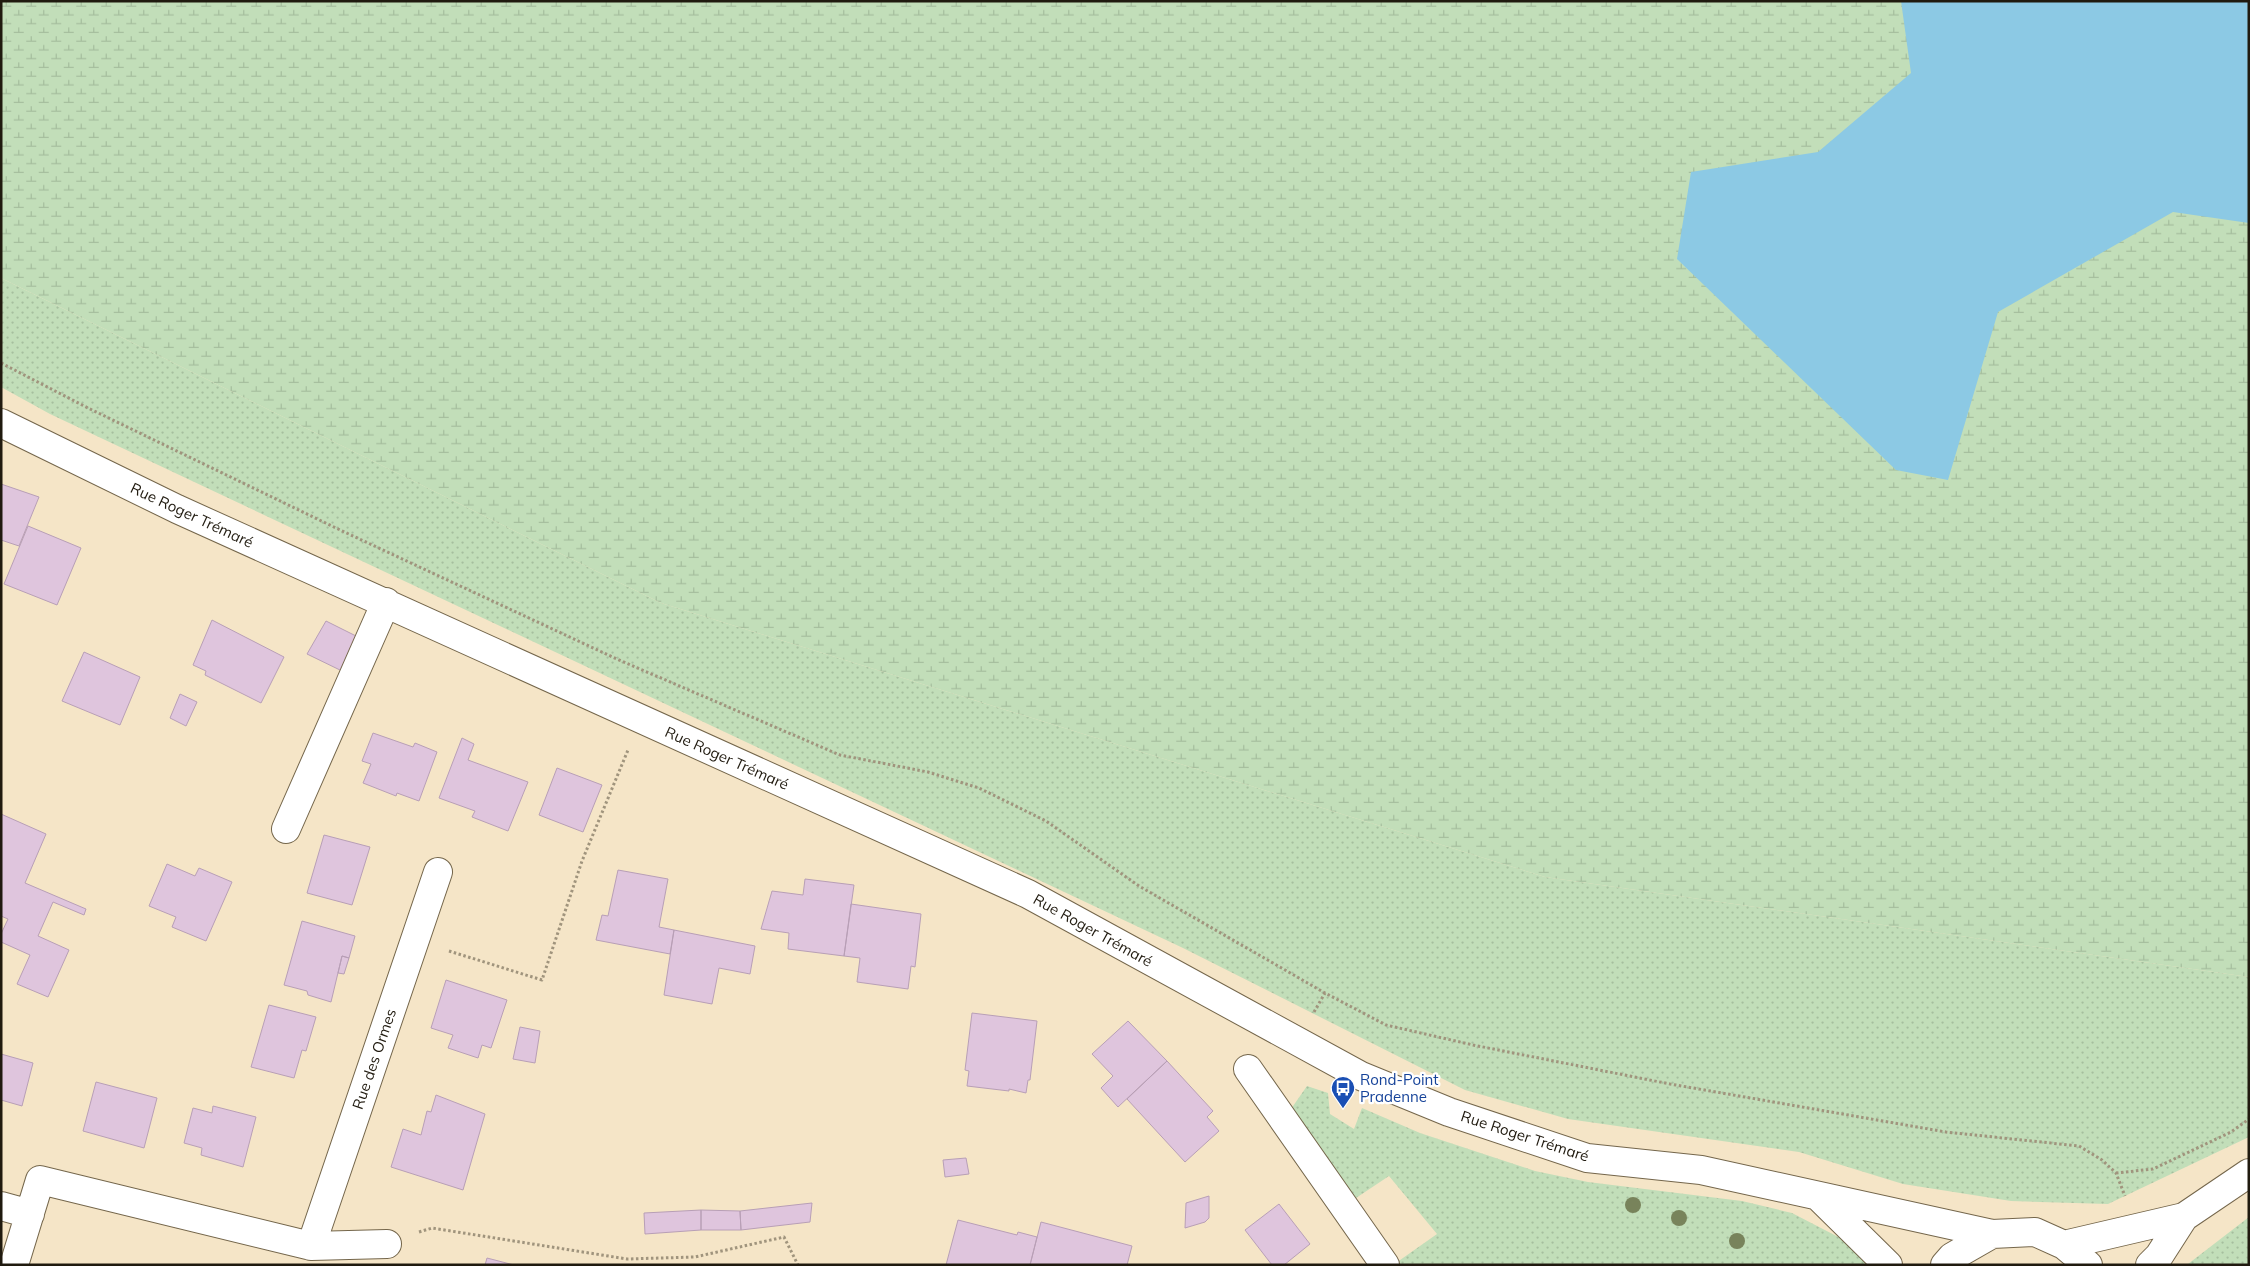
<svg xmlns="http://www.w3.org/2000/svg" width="2250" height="1266" viewBox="0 0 2250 1266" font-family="Mulish,sans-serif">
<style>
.grass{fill:url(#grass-dots)}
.wetland{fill:url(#wetland-marsh)}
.water{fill:#8cc9e4}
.building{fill:#dfc5dd;stroke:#b89fb6}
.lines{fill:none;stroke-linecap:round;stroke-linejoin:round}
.minor-casing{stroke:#74664b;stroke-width:30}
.path{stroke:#a0947d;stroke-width:3;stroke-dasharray:2.5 2.5;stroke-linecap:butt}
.minor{stroke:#fff;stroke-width:28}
.tree{fill:#78835b}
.labels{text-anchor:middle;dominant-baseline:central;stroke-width:4.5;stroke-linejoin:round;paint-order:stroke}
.street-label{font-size:15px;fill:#201a0f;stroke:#fff}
.transit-label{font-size:15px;fill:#164399;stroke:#fff;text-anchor:start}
</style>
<defs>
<pattern id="grass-dots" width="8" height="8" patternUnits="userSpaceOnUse" patternTransform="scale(1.25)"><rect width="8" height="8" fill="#c2deb9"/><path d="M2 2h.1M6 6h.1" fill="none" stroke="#a6be9e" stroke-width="1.8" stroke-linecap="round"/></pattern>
<pattern id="wetland-marsh" width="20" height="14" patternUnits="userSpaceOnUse" patternTransform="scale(1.25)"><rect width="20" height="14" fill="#c2deb9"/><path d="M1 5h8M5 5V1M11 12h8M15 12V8" fill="none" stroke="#a6be9e"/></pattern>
</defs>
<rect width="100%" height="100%" fill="#f5e5c7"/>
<path class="grass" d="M 1,278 L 661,603 L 1545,877 L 2249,977 L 2249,1137 L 2108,1204 L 2011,1201 L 1903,1184 L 1799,1152 L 1568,1119 L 1465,1090 L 1183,948 L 50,414 L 1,387 Z
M 1307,1086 L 1328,1093 L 1330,1114 L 1354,1129 L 1362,1108 L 1420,1133 L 1535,1171 L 1588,1182 L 1742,1201 L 1792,1213 L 1848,1242 L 1869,1265 L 1393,1265 L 1437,1234 L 1389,1176 L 1344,1206 L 1284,1119 Z
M 2249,1217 L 2249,1265 L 2187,1265 L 2188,1264 Z"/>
<path class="wetland" d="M 1,1 L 2249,1 L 2249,977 L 1545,877 L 661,603 L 1,278 Z"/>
<path class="water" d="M 1901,1 L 2249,1 L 2249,223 L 2173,212 L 1998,312 L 1948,480 L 1896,470 L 1677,259 L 1691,172 L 1818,152 L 1911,73 Z"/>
<path class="building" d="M 1,484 L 39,497 L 19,546 L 1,540 Z
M 28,526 L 81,548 L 57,605 L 4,584 Z
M 212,620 L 284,657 L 261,703 L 205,675 L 206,671 L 193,665 Z
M 326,621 L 358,637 L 342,671 L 307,654 Z
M 84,652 L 140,677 L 120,725 L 62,701 Z
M 180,694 L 197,702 L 186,726 L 170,718 Z
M 373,733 L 413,747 L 415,743 L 437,752 L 419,801 L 397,793 L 396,796 L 363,783 L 371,764 L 362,761 Z
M 462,738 L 474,744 L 468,760 L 528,782 L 508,831 L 472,817 L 475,811 L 439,798 Z
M 557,768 L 602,785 L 583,832 L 539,815 Z
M 1,814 L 46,834 L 25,883 L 86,909 L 84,915 L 53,902 L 38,936 L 69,950 L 48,997 L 17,984 L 30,955 L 1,942 L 1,934 L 8,919 L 1,916 Z
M 324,835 L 370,847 L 352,905 L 307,893 Z
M 167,864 L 195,876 L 199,868 L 232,882 L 206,941 L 172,927 L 176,917 L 149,906 Z
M 618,870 L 668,879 L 659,927 L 674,930 L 670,954 L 596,940 L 602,915 L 608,916 Z
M 805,879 L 854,885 L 844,956 L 788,949 L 789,933 L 761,929 L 772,891 L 803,895 Z
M 851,904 L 921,914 L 915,967 L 911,966 L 908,989 L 857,982 L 860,958 L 844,956 Z
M 302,921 L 355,936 L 349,958 L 342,956 L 331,1002 L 308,995 L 307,991 L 284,985 Z
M 674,930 L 755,946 L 750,974 L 719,968 L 712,1004 L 664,995 Z
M 342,956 L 349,958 L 344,974 L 338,973 Z
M 446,980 L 507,1000 L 491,1048 L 482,1045 L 478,1058 L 448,1048 L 453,1035 L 431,1028 Z
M 269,1005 L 316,1017 L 306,1051 L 302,1050 L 294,1078 L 251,1067 Z
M 972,1013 L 1037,1021 L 1030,1080 L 1028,1080 L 1026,1093 L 1009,1089 L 1009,1091 L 967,1086 L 969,1071 L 965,1070 Z
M 1128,1021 L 1167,1061 L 1118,1107 L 1101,1088 L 1113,1076 L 1092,1054 Z
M 520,1027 L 540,1031 L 535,1063 L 513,1059 Z
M 1,1054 L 33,1063 L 22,1106 L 1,1100 Z
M 1167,1061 L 1213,1111 L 1207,1117 L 1219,1131 L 1185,1162 L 1127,1099 Z
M 96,1082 L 157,1098 L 144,1148 L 83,1131 Z
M 436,1095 L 485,1114 L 463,1190 L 391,1167 L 403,1129 L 421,1135 L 427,1111 L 431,1112 Z
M 213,1106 L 256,1117 L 243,1167 L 201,1155 L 202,1148 L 184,1143 L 193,1108 L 212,1113 Z
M 966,1158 L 969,1174 L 945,1177 L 943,1160 Z
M 1209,1196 L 1209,1218 L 1205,1222 L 1185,1228 L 1186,1203 Z
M 812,1203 L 810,1222 L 741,1230 L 740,1211 Z
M 1279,1204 L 1310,1244 L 1284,1265 L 1272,1265 L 1245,1230 Z
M 701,1210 L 740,1211 L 741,1230 L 701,1230 Z
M 701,1210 L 701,1230 L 645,1234 L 644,1213 Z
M 958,1220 L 1017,1235 L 1018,1232 L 1037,1237 L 1030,1265 L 946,1265 Z
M 1041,1222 L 1132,1246 L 1127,1265 L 1030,1265 Z
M 487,1258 L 514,1265 L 485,1265 Z"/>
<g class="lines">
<g class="minor-casing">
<path id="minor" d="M 1,423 L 177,509 L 1028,894 L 1361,1076 L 1449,1112 L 1587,1158 L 1701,1170 L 1992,1234
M 286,829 L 386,602
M 1248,1069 L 1385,1265
M 1818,1196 L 1888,1265
M 1,1206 L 30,1214
M 2064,1245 L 2184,1217 L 2249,1173
M 311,1246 L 387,1244
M 14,1265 L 40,1180 L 311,1246 L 438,872
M 1945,1265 L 1952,1257 L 1992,1234 L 2035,1232 L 2064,1245 L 2088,1265
M 2150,1265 L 2159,1256 L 2184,1217"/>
</g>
<path class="path" d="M 1,363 L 88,408 L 338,529 L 619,660 L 840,755 L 928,772 L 979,788 L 1046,821 L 1139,886 L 1325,993 L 1386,1025 L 1473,1045 L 1670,1084 L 1946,1132 L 2079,1146 L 2102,1160 L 2116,1173 L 2125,1196
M 449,951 L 542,980 L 582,861 L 628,750
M 1314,1012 L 1325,993
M 2116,1173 L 2153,1169 L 2231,1132 L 2249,1119
M 419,1232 L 432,1228 L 627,1259 L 695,1257 L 784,1237 L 798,1265"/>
<use href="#minor" class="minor"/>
</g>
<g class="tree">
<circle cx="1633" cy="1205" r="8"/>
<circle cx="1679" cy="1218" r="8"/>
<circle cx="1737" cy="1241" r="8"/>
</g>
<defs>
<g id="bus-pin" transform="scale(1.25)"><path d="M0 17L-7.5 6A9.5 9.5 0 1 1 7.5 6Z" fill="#1a4fb4" stroke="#fff"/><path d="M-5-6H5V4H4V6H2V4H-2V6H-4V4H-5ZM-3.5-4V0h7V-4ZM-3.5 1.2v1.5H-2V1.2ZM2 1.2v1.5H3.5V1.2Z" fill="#fff"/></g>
</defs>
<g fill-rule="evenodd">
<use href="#bus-pin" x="1343" y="1088"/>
</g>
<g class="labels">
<g class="street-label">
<text transform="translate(192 515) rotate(25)">Rue Roger Trémaré</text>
<text transform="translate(727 758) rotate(24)">Rue Roger Trémaré</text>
<text transform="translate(1093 930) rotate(29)">Rue Roger Trémaré</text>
<text transform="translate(374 1059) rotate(-71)">Rue des Ormes</text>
<text transform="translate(1525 1136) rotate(18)">Rue Roger Trémaré</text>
</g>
<g class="transit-label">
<text x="1360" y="1079">Rond-Point<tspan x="1360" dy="17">Pradenne</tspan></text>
</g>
</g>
<rect width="2250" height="1266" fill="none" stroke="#201a0f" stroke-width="5"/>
</svg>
